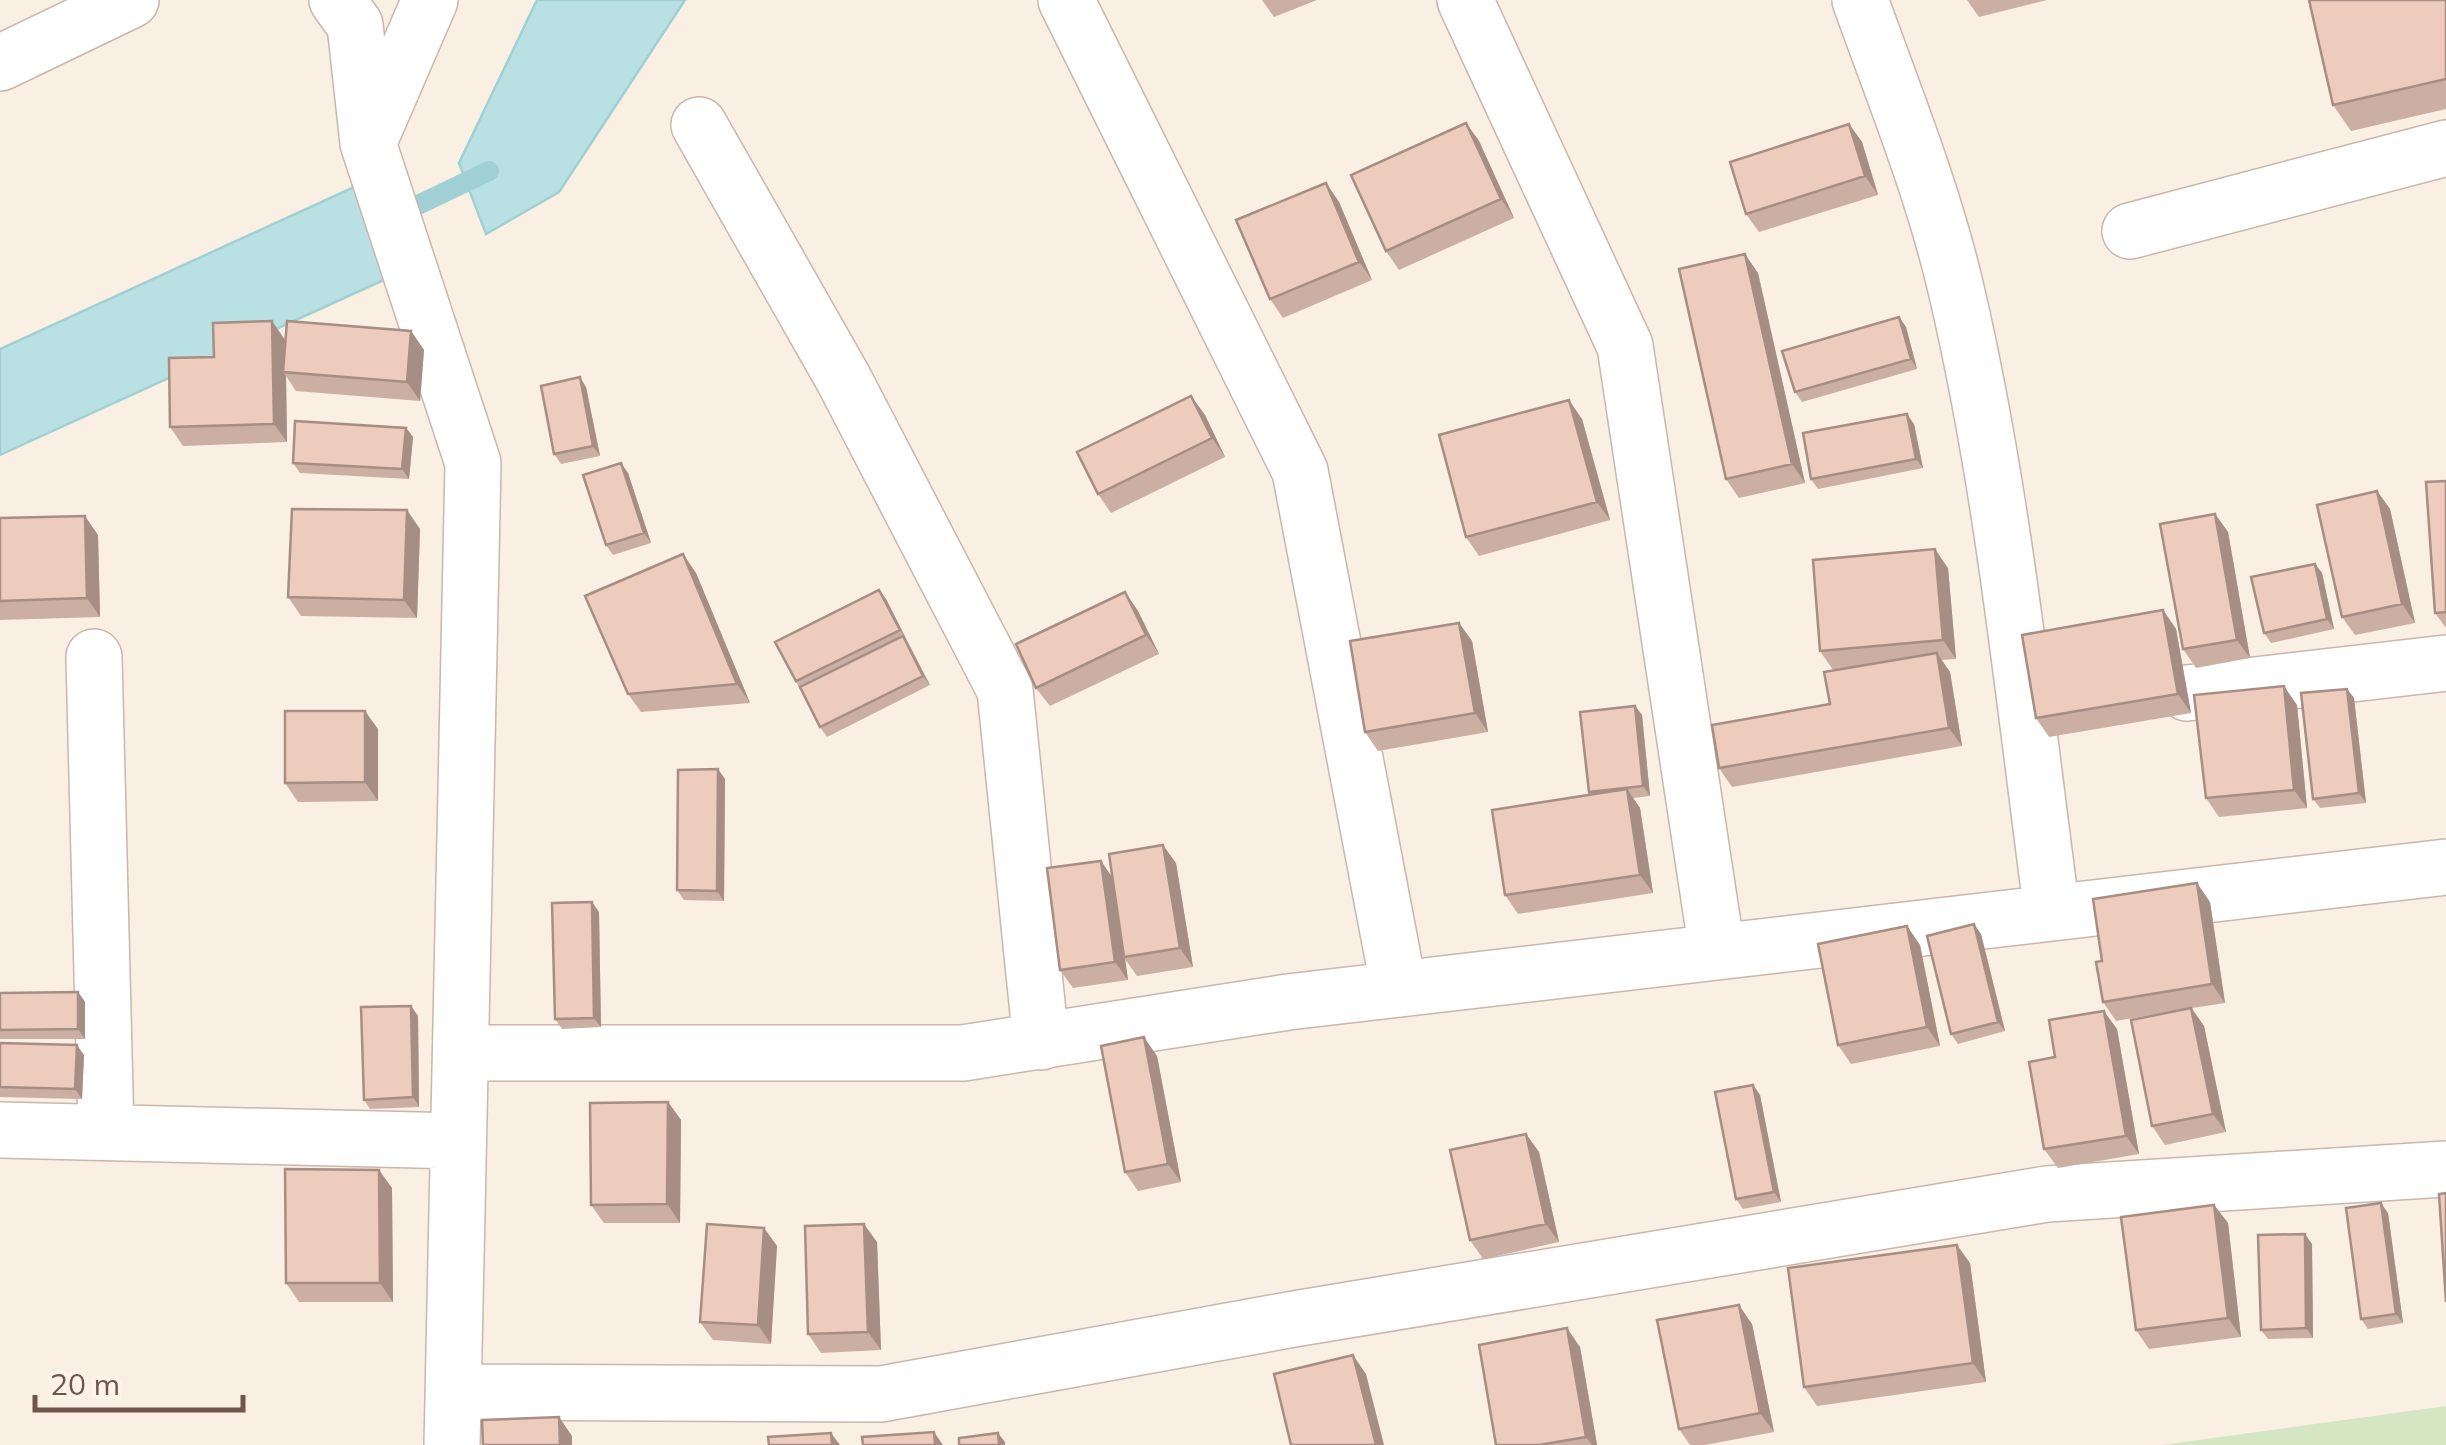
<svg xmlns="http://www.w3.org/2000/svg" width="2446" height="1445" viewBox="0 0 2446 1445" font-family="Mulish,sans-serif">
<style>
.green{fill:#d5e6c3}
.water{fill:#b9e0e2;stroke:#a0d0d3;stroke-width:2.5}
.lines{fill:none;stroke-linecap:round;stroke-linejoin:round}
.stream{stroke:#a0d0d3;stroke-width:20}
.minor-casing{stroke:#cab6aa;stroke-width:58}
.minor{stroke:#fff;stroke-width:55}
.wall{fill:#ccafa3}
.shaded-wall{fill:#a68e84}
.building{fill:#edcbbd;stroke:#a68e84;stroke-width:2.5}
</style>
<rect width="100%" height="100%" fill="#faefe3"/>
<path class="green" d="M 2446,1406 L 2446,1445 L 2162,1445 Z"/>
<path class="water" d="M 537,0 L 685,0 L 559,192 L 486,234 L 459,163 Z
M 365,182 L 399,273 L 0,455 L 0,349 Z"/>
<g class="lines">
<path class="stream" d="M 393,217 L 489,171"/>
<g class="minor-casing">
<path id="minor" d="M 337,0 L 355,25 L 368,143 L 473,463 L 452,1445
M 1066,0 L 1300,471 L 1399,989
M 1465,0 L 1625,346 L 1717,951
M 1860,0 C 1894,95 1933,190 1956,289 C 2004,493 2024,704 2052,912
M 0,63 L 131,0
M 699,125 L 843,378 L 1005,690 L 1041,1042
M 370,139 L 430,0
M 2130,231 L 2446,148
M 94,657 L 106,1132
M 2187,693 L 2446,663
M 461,1053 L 963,1053 L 1288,1002 L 2446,867
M 0,1130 L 458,1141
M 453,1392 L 881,1394 L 1294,1319 L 2047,1194 L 2446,1169"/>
</g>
<use href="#minor" class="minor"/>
</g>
<path class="wall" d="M 1262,0 L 1317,0 L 1274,17 Z
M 1967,0 L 2047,0 L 1979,17 Z
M 2446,0 L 2446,109 L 2351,131 L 2333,105 Z
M 1466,123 L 1479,141 L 1514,218 L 1399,270 L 1386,251 Z
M 1849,124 L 1862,142 L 1878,195 L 1759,232 L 1746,214 Z
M 1326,183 L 1339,202 L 1372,280 L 1283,318 L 1270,299 Z
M 1758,273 L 1805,483 L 1739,498 L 1726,479 Z
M 1899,317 L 1906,327 L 1917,369 L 1802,402 L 1795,392 Z
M 272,321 L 285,340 L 411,331 L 424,350 L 420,401 L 296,391 L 286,376 L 287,442 L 183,446 L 170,427 L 214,357 Z
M 586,387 L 600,456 L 561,464 L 554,454 Z
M 1191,396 L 1205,415 L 1225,457 L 1111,513 L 1098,494 Z
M 1582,419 L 1610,520 L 1479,556 L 1466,537 Z
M 1914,424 L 1923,468 L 1818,489 L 1811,479 Z
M 406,428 L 413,437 L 409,479 L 300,473 L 293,463 Z
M 628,473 L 651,543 L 613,555 L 606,545 Z
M 2446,481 L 2446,628 L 2435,613 Z
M 2377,491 L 2390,509 L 2415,623 L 2355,635 L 2342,617 Z
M 2215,514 L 2228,532 L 2250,658 L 2196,668 L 2183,649 Z
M 0,518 L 98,535 L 100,617 L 0,620 Z
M 420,529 L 417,618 L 301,616 L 288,597 Z
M 683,554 L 696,573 L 750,703 L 641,712 L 628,694 Z
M 2315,564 L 2322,573 L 2334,629 L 2271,643 L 2264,633 Z
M 1948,568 L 1956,659 L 1941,660 L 1950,672 L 1962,746 L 1732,787 L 1719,768 L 1830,704 L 1845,669 L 1833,670 L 1820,651 Z
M 879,590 L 886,599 L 930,685 L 827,737 L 820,727 L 775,642 Z
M 1125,592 L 1138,611 L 1159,654 L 1050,706 L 1036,688 Z
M 2163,610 L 2176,629 L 2191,713 L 2049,737 L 2036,718 Z
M 1459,623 L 1472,641 L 1488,732 L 1378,751 L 1365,732 Z
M 2347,689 L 2354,698 L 2366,803 L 2320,808 L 2313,799 Z
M 2297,705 L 2307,808 L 2219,817 L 2206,798 Z
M 1635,706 L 1642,715 L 1650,796 L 1633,798 L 1640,808 L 1653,893 L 1518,914 L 1505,895 L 1590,795 L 1589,792 Z
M 378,729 L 378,801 L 298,802 L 285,783 Z
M 725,779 L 724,901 L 684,900 L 677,890 Z
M 1101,861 L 1112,877 L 1176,863 L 1193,967 L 1137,976 L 1125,959 L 1128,980 L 1073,988 L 1060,970 Z
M 2210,902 L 2225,1003 L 2192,1008 L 2204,1026 L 2226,1132 L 2165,1145 L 2152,1126 L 2173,1011 L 2116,1021 L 2103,1002 Z
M 599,912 L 601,1027 L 562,1029 L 555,1019 Z
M 1974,924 L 1981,934 L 2005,1031 L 1958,1044 L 1951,1034 Z
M 1907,926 L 1920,945 L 1940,1046 L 1851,1064 L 1838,1045 Z
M 78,992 L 85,1002 L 85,1039 L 0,1039 L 0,993 Z
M 411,1006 L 418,1016 L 419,1107 L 370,1109 L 364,1100 Z
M 2117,1029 L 2139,1154 L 2058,1168 L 2044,1149 L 2055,1057 Z
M 0,1043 L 84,1055 L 82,1099 L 0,1097 Z
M 1157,1056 L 1181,1182 L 1138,1191 L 1125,1172 Z
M 1753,1085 L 1760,1095 L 1781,1202 L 1743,1209 L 1736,1199 Z
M 668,1102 L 681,1120 L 680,1223 L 604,1223 L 591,1205 Z
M 1526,1134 L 1539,1152 L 1559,1242 L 1483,1259 L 1470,1240 Z
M 392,1188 L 393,1302 L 299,1302 L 286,1283 Z
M 2214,1205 L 2228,1223 L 2241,1337 L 2149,1349 L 2136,1330 Z
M 2388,1213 L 2403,1323 L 2368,1329 L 2361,1319 Z
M 764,1228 L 777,1246 L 771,1344 L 713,1340 L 700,1322 Z
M 877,1242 L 881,1350 L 821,1353 L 808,1334 Z
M 2312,1244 L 2313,1338 L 2268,1339 L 2261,1330 Z
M 1970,1263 L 1986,1382 L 1817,1406 L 1804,1387 Z
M 1752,1324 L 1774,1432 L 1705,1445 L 1690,1445 L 1679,1429 Z
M 1580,1347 L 1597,1445 L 1496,1445 Z"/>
<path class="shaded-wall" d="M 1466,123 L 1479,141 L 1514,218 L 1501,199 Z
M 1849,124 L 1862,142 L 1878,195 L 1865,176 Z
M 1326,183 L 1339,202 L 1372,280 L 1359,262 Z
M 1745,254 L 1758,273 L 1805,483 L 1792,464 Z
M 1899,317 L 1906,327 L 1917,369 L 1911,359 Z
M 272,321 L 285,340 L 283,372 L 286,376 L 287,442 L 274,424 Z
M 411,331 L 424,350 L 420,401 L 407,382 Z
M 580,377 L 586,387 L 600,456 L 593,446 Z
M 1191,396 L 1205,415 L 1225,457 L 1212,438 Z
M 1569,400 L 1582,419 L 1610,520 L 1597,502 Z
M 1907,414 L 1914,424 L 1923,468 L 1916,459 Z
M 406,428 L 413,437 L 409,479 L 402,469 Z
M 621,463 L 628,473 L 651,543 L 644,533 Z
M 2377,491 L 2390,509 L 2415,623 L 2402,604 Z
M 407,510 L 420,529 L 417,618 L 404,600 Z
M 2215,514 L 2228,532 L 2250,658 L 2237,640 Z
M 85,516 L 98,535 L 100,617 L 87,598 Z
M 1935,549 L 1948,568 L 1956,659 L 1943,640 Z
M 683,554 L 696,573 L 750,703 L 737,684 Z
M 2315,564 L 2322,573 L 2334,629 L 2327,619 Z
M 879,590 L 886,599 L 906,639 L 900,630 Z
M 1125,592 L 1138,611 L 1159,654 L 1146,635 Z
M 2163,610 L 2176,629 L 2191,713 L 2178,694 Z
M 1459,623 L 1472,641 L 1488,732 L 1475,713 Z
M 903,636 L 909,646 L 930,685 L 923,676 Z
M 1937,653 L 1950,672 L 1962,746 L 1949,728 Z
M 2284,686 L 2297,705 L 2307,808 L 2294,790 Z
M 2347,689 L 2354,698 L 2366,803 L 2359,793 Z
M 1635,706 L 1642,715 L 1650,796 L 1643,786 Z
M 365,711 L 378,729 L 378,801 L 365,782 Z
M 718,769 L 725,779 L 724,901 L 717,891 Z
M 1627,789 L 1640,808 L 1653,893 L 1640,875 Z
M 1163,845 L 1176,863 L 1193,967 L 1180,948 Z
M 1101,861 L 1114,880 L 1128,980 L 1115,962 Z
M 2197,883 L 2210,902 L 2225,1003 L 2212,984 Z
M 592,902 L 599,912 L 601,1027 L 594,1018 Z
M 1974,924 L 1981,934 L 2005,1031 L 1998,1022 Z
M 1907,926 L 1920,945 L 1940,1046 L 1927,1027 Z
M 78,992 L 85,1002 L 85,1039 L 78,1029 Z
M 411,1006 L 418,1016 L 419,1107 L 413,1097 Z
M 2191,1008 L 2204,1026 L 2226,1132 L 2213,1114 Z
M 2104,1011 L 2117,1029 L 2139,1154 L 2126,1136 Z
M 1144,1037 L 1157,1056 L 1181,1182 L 1168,1164 Z
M 77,1045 L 84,1055 L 82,1099 L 75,1089 Z
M 1753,1085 L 1760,1095 L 1781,1202 L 1774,1192 Z
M 668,1102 L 681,1120 L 680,1223 L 667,1204 Z
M 1526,1134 L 1539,1152 L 1559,1242 L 1546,1224 Z
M 379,1170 L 392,1188 L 393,1302 L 380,1283 Z
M 2381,1203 L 2388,1213 L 2403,1323 L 2396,1314 Z
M 2214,1205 L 2228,1223 L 2241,1337 L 2228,1318 Z
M 864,1224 L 877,1242 L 881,1350 L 868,1332 Z
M 764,1228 L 777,1246 L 771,1344 L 758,1325 Z
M 2305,1234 L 2312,1244 L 2313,1338 L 2306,1328 Z
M 1957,1245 L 1970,1263 L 1986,1382 L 1973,1363 Z
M 1739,1305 L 1752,1324 L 1774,1432 L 1760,1413 Z
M 1567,1328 L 1580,1347 L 1597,1445 L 1592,1445 L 1586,1437 Z
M 1353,1355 L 1366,1374 L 1384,1445 L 1376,1445 Z
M 559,1417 L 572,1436 L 572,1445 L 560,1445 Z
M 934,1432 L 943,1445 L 935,1445 Z
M 831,1433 L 840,1445 L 832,1445 Z
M 998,1433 L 1005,1442 L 1005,1445 L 999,1445 Z"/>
<path class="building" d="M 2309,0 L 2446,0 L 2446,79 L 2333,105 Z
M 1466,123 L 1501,199 L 1386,251 L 1351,175 Z
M 1849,124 L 1865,176 L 1746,214 L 1730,162 Z
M 1326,183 L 1359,262 L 1270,299 L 1236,220 Z
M 1745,254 L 1792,464 L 1726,479 L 1679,269 Z
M 1899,317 L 1911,359 L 1795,392 L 1782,351 Z
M 272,321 L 274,424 L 170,427 L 169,358 L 214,357 L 213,323 Z
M 287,321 L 411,331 L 407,382 L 283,372 Z
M 580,377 L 593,446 L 554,454 L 541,386 Z
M 1191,396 L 1212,438 L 1098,494 L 1077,452 Z
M 1569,400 L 1597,502 L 1466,537 L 1439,435 Z
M 1907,414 L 1916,459 L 1811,479 L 1803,433 Z
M 295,421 L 406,428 L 402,469 L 293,463 Z
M 621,463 L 644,533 L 606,545 L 583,475 Z
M 2446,481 L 2446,612 L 2435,613 L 2426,482 Z
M 2377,491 L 2402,604 L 2342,617 L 2317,505 Z
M 292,509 L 407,510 L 404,600 L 288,597 Z
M 2215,514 L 2237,640 L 2183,649 L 2160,524 Z
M 85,516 L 87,598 L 0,601 L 0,518 Z
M 1935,549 L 1943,640 L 1820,651 L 1813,560 Z
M 683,554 L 737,684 L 628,694 L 585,596 Z
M 2315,564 L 2327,619 L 2264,633 L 2251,577 Z
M 879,590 L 900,630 L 796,681 L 775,642 Z
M 1125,592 L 1146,635 L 1036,688 L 1016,644 Z
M 2163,610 L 2178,694 L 2036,718 L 2022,635 Z
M 1459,623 L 1475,713 L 1365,732 L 1350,641 Z
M 903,636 L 923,676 L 820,727 L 800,687 Z
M 1937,653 L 1949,728 L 1719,768 L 1712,725 L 1830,704 L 1824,672 Z
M 2284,686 L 2294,790 L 2206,798 L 2194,695 Z
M 2347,689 L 2359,793 L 2313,799 L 2301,693 Z
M 1635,706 L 1643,786 L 1589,792 L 1580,712 Z
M 285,711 L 365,711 L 365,782 L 285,783 Z
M 718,769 L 717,891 L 677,890 L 678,770 Z
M 1627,789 L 1640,875 L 1505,895 L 1492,810 Z
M 1163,845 L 1180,948 L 1124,957 L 1109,854 Z
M 1101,861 L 1115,962 L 1060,970 L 1047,868 Z
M 2197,883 L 2212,984 L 2103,1002 L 2096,962 L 2102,961 L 2093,899 Z
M 592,902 L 594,1018 L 555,1019 L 552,903 Z
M 1974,924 L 1998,1022 L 1951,1034 L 1927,936 Z
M 1907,926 L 1927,1027 L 1838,1045 L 1818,944 Z
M 78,992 L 78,1029 L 0,1030 L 0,993 Z
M 411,1006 L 413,1097 L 364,1100 L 361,1007 Z
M 2191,1008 L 2213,1114 L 2152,1126 L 2131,1020 Z
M 2104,1011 L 2126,1136 L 2044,1149 L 2029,1062 L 2055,1057 L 2049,1020 Z
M 1144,1037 L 1168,1164 L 1125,1172 L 1101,1046 Z
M 0,1043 L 77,1045 L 75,1089 L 0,1087 Z
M 1753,1085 L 1774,1192 L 1736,1199 L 1715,1092 Z
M 668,1102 L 667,1204 L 591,1205 L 590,1103 Z
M 1526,1134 L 1546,1224 L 1470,1240 L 1450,1150 Z
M 285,1169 L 379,1170 L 380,1283 L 286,1283 Z
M 2446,1193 L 2446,1302 L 2439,1194 Z
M 2381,1203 L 2396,1314 L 2361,1319 L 2346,1208 Z
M 2214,1205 L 2228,1318 L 2136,1330 L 2121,1217 Z
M 707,1224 L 764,1228 L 758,1325 L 700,1322 Z
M 864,1224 L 868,1332 L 808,1334 L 805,1226 Z
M 2305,1234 L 2306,1328 L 2261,1330 L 2258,1235 Z
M 1957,1245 L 1973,1363 L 1804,1387 L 1788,1268 Z
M 1739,1305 L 1760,1413 L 1679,1429 L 1657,1320 Z
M 1567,1328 L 1586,1437 L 1539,1445 L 1496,1445 L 1479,1345 Z
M 1353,1355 L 1376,1445 L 1291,1445 L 1274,1374 Z
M 559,1417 L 560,1445 L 483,1445 L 482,1420 Z
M 934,1432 L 935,1445 L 863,1445 L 862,1437 Z
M 831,1433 L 832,1445 L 769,1445 L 768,1437 Z
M 998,1433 L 999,1445 L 959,1445 L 959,1438 Z"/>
<path d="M35 1395v15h208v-15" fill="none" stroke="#70554b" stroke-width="5"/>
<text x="50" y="1395" font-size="30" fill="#70554b" stroke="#fdf3e9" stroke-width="8" paint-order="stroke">20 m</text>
</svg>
